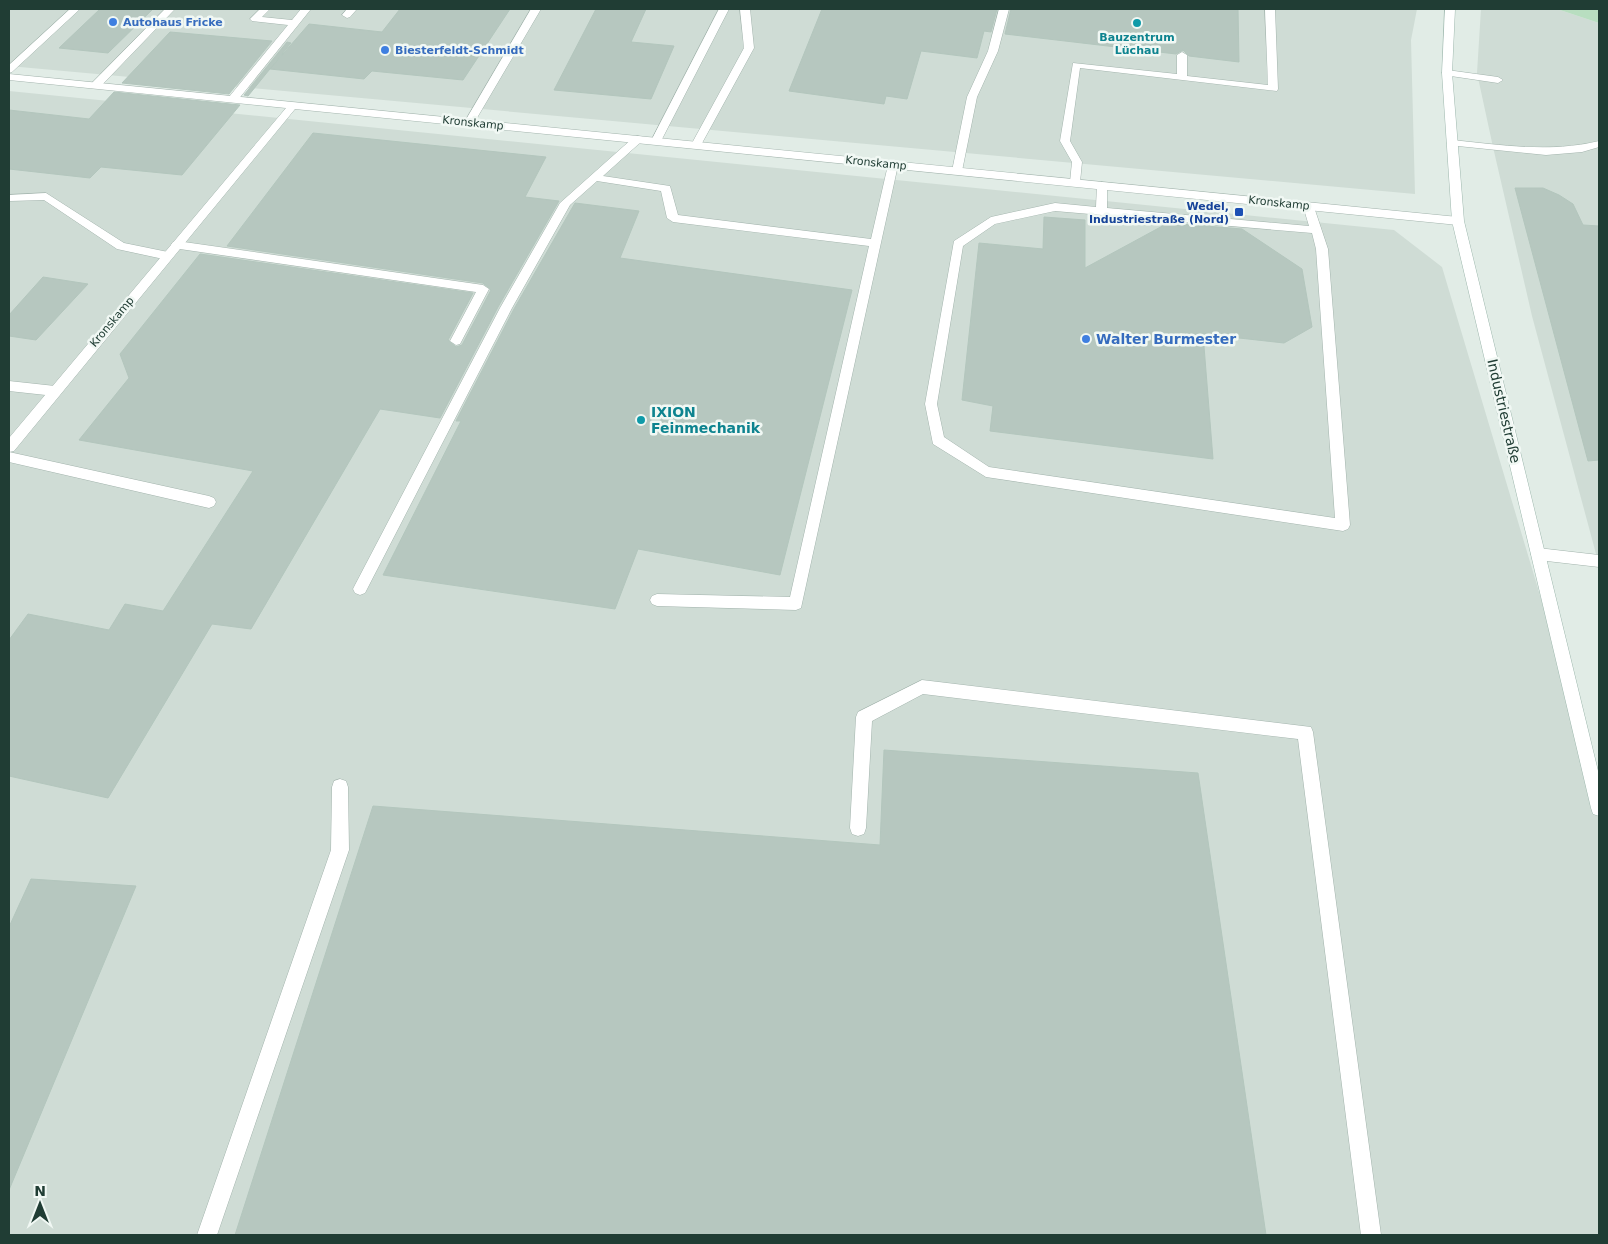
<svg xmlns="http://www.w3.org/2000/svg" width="1608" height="1244" viewBox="0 0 1608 1244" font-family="'DejaVu Sans',sans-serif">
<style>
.built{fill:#cfdcd5}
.green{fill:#b8dec0}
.building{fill:#b6c7bf;stroke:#b3c6bd}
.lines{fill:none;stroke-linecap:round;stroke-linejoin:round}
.lane-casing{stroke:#a3b4ad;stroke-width:1}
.street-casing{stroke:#a3b4ad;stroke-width:1}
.secondary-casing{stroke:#9eb8ae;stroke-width:1}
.lane{fill:#fff;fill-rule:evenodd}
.street{fill:#fff;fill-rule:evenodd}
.secondary{fill:#fff;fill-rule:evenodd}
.shop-dot{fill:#3f7fe0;stroke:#f1f8f4;stroke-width:2}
.culture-dot{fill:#0f9aa8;stroke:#f1f8f4;stroke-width:2}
.transit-dot{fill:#1a4fb4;stroke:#f1f8f4;stroke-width:2}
.labels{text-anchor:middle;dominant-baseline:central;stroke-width:5;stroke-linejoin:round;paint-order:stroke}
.far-shop-label{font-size:11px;font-weight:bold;fill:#366cbe;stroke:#f1f8f4;text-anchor:start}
.far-culture-label{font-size:11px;font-weight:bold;fill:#0d838f;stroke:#f1f8f4}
.far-street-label{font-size:11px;fill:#203d34;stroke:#f1f8f4}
.far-transit-label{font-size:11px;font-weight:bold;fill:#164399;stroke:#f1f8f4;text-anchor:end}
.shop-label{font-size:14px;font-weight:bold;fill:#366cbe;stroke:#f1f8f4;text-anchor:start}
.street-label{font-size:14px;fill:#203d34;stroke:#f1f8f4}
.culture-label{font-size:14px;font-weight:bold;fill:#0d838f;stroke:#f1f8f4;text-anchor:start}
</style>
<rect width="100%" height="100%" fill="#e1ece6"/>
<path class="built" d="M 9,9 L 1417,9 L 1411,40 L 1415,194 L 9,66 Z
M 1481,9 L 1557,9 L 1599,23 L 1599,565 L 1532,316 L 1493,147 L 1477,73 Z
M 9,91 L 1394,230 L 1442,267 L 1599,793 L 1599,1235 L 9,1235 Z"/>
<path class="green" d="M 1557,9 L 1599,9 L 1599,23 Z"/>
<path class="building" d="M 100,9 L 153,9 L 108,53 L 59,48 Z
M 400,9 L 510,9 L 463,80 L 372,71 L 364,79 L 270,69 L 309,24 L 382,32 Z
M 596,9 L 646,9 L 631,42 L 674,46 L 651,99 L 554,90 Z
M 822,9 L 997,9 L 991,32 L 984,31 L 977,58 L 921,51 L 907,99 L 886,96 L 884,104 L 789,91 Z
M 1011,9 L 1238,9 L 1239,62 L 1189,56 L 1183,50 L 1176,54 L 1005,34 Z
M 170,32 L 272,41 L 229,94 L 122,83 Z
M 287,42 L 291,43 L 248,96 L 244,95 Z
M 114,92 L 240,105 L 182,175 L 101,167 L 90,178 L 9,169 L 9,110 L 89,119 Z
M 313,133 L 546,157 L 525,197 L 559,201 L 498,307 L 440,418 L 380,409 L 251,629 L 212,624 L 108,798 L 9,776 L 9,640 L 28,614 L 109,630 L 125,604 L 163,611 L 253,471 L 79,440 L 129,378 L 120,354 L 200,254 L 473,293 L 448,340 L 456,347 L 462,345 L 491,290 L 483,283 L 227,246 Z
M 1515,188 L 1543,188 L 1559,195 L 1573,204 L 1583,225 L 1599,226 L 1599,460 L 1588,461 Z
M 575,203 L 639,211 L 620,258 L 852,290 L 780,575 L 638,549 L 615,609 L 383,575 L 461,421 L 456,421 L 514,309 Z
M 1044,217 L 1085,220 L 1085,268 L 1168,223 L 1242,229 L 1302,269 L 1312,327 L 1284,343 L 1203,334 L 1213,459 L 990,431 L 993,406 L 962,400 L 979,243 L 1043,249 Z
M 43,277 L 88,284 L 36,340 L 9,336 L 9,315 Z
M 884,750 L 1198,773 L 1266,1235 L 235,1235 L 373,806 L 880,845 Z
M 31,879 L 136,886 L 9,1190 L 9,927 Z"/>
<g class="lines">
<g class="lane-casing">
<path id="lane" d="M 70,9 L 80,9 L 12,72 L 9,73 L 9,65 Z
M 165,9 L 175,9 L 99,88 L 91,88 L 91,84 Z
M 260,9 L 270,9 L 262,17 L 292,20 L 301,9 L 311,9 L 237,101 L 229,101 L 229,97 L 288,25 L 252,21 L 250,19 Z
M 347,9 L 357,9 L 350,17 L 347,18 L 342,15 Z
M 531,9 L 541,9 L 474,123 L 469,126 L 465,125 L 464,123 Z
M 719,9 L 729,9 L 661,141 L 656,144 L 652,143 L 651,141 Z
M 740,9 L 750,9 L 754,48 L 701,145 L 696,148 L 692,147 L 691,145 L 744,48 Z
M 999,9 L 1009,9 L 998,51 L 977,97 L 962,171 L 957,174 L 953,173 L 952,171 L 967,97 L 988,51 Z
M 1265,9 L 1275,9 L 1278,89 L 1277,91 L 1080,68 L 1070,141 L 1082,162 L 1080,182 L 1079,184 L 1071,184 L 1070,182 L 1072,162 L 1060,141 L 1073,63 L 1177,74 L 1177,55 L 1182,52 L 1187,55 L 1187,76 L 1268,85 Z
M 1447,70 L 1498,77 L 1503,80 L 1498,83 L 1444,75 L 1442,73 Z
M 638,136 L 642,137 L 643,139 L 642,141 L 603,176 L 670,186 L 678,215 L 871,239 L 888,165 L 893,162 L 898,165 L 801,608 L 796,610 L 657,606 L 652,604 L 650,600 L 652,596 L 657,594 L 790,597 L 869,246 L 673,222 L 667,218 L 661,191 L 597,181 L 570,205 L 512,308 L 365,593 L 360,595 L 355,593 L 353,589 L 355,585 L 500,308 L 560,203 L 634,137 Z
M 1452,140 C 1502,145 1550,153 1599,141 L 1599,147 L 1582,152 L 1546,155 L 1448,145 L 1447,143 Z
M 1102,182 L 1107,185 L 1107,208 L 1309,226 L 1303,206 L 1305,204 L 1313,204 L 1328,249 L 1350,525 L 1348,529 L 1343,531 L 986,477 L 933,444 L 925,404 L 954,241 L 991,217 L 1055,203 L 1096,207 L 1097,185 ZM 1055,211 L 1312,233 L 1316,249 L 1335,518 L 989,467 L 944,437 L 937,404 L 963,246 L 995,224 Z
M 46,193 L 124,243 L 168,252 L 174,256 L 168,260 L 117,249 L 44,200 L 9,201 L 9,195 Z
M 177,241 L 483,285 L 489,289 L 460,344 L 456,345 L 450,341 L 476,292 L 173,248 L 171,245 L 173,242 Z
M 9,381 L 55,386 L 60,388 L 61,391 L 60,394 L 55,396 L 9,391 Z
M 9,452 L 209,496 L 214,498 L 216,502 L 214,506 L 209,508 L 9,462 Z
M 1538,548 L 1599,555 L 1599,567 L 1538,560 L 1533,558 L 1531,554 L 1533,550 Z
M 922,680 L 1311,727 L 1313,732 L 1381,1235 L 1361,1235 L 1298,739 L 923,694 L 872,721 L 866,828 L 864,834 L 858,836 L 852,834 L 850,828 L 856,717 L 858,712 Z
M 340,779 L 346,781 L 348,787 L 349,850 L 217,1235 L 197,1235 L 331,850 L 332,787 L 334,781 Z"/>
</g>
<g class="street-casing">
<path id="street" d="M 9,74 L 1458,217 L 1464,221 L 1458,225 L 295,109 L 14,451 L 9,452 L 9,438 L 286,108 L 9,80 Z"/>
</g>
<g class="secondary-casing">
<path id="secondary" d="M 1445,9 L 1455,9 L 1452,73 L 1464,221 L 1599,775 L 1599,816 L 1593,814 L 1591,808 L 1452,221 L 1442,73 Z"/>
</g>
<use href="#lane" class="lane"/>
<use href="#street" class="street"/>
<use href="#secondary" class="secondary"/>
</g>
<g class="shop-dot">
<circle cx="113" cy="22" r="5"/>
<circle cx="385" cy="50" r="5"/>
<circle cx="1086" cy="339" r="5"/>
</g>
<g class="culture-dot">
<circle cx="1137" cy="23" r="5"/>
<circle cx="641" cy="420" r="5"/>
</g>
<rect class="transit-dot" x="1234" y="207" width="10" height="10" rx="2.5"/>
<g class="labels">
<g class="far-shop-label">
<text x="123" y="22">Autohaus Fricke</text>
<text x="395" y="50">Biesterfeldt-Schmidt</text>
</g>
<g class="far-culture-label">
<text x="1137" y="37">Bauzentrum<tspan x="1137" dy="13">Lüchau</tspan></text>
</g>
<g class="far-street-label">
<text transform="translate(473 123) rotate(6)">Kronskamp</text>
<text transform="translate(876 163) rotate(6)">Kronskamp</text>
<text transform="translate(1279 203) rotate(6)">Kronskamp</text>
<text transform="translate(112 322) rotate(-50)">Kronskamp</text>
</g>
<g class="far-transit-label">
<text x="1229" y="206">Wedel,<tspan x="1229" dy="13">Industriestraße (Nord)</tspan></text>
</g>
<g class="shop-label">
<text x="1096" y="339">Walter Burmester</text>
</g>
<g class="street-label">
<text transform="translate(1504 411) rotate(77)">Industriestraße</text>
</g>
<g class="culture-label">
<text x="651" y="412">IXION<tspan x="651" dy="16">Feinmechanik</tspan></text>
</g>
</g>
<rect width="1608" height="1244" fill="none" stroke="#203d34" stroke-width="20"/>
<g transform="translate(40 1204)" stroke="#f1f8f4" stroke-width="4" paint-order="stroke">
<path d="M0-4L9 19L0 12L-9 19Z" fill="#203d34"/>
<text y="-8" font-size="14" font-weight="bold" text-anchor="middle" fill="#203d34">N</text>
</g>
</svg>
